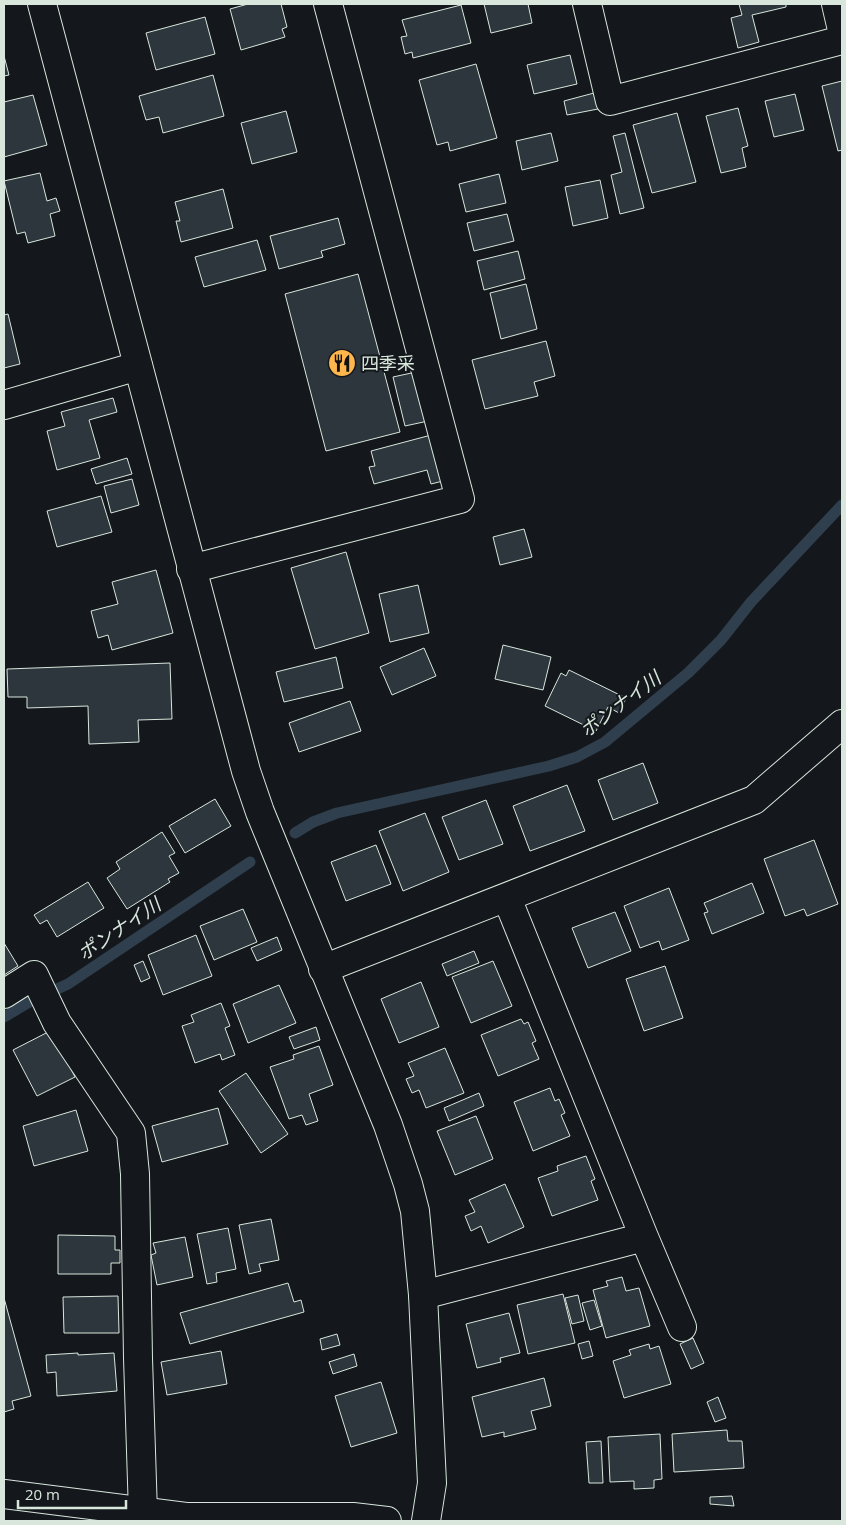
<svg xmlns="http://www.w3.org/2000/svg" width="846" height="1525" viewBox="0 0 846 1525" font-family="'Open Sans','Noto Sans JP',sans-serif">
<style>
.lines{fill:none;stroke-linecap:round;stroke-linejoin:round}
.stream{stroke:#2f3f4d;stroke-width:11}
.building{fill:#2c363c;stroke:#d8e6dc}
.minor-casing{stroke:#d8e6dc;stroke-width:30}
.tertiary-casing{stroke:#d8e6dc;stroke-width:30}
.minor{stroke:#14181c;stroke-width:28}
.tertiary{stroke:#14181c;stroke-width:28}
.labels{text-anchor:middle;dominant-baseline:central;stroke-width:4;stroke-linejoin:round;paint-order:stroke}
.poi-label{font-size:18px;fill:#d8e6dc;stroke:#14181c;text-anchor:start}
.water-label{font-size:19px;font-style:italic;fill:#d8e6dc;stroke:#14181c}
</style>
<rect width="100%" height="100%" fill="#14181c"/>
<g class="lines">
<path class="stream" d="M 295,833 L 313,822 L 337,813 L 549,766 L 577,757 L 605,742 L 688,673 L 721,640 L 751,602 L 842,505
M 4,1017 L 31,1001 L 68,984 L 250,862"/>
</g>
<path class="building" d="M 248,4 L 281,4 L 287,27 L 282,29 L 285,37 L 241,50 L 230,9 Z
M 484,4 L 528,4 L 532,23 L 491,33 Z
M 739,4 L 786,4 L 786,7 L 752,15 L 759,42 L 738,48 L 731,18 L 742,15 Z
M 461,5 L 471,43 L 413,58 L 412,52 L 405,54 L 401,37 L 407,36 L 402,20 Z
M 205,17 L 215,54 L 156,70 L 146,33 Z
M 570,55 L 577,84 L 534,94 L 527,65 Z
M 4,56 L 9,75 L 4,76 Z
M 476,64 L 497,138 L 450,151 L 448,142 L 437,145 L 419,80 Z
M 213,75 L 224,116 L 163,133 L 159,117 L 146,120 L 139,96 Z
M 842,81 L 842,150 L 838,151 L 822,86 Z
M 594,93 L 598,109 L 567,115 L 564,101 Z
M 795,94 L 804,130 L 774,137 L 765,101 Z
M 33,95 L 47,145 L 4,157 L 4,102 Z
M 738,108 L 748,146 L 742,148 L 746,167 L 721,173 L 706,116 Z
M 286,111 L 297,152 L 252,164 L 241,123 Z
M 677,113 L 696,182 L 652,193 L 633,125 Z
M 551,133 L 558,161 L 522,170 L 516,141 Z
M 625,133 L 644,208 L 620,214 L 611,175 L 622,172 L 613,136 Z
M 40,173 L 47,201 L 56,198 L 60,211 L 50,214 L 55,236 L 28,243 L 25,232 L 17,234 L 4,181 Z
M 499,174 L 506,203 L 466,212 L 459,184 Z
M 600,180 L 608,218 L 573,226 L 565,187 Z
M 223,189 L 233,228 L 181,242 L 176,221 L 180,221 L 175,202 Z
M 507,214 L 514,241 L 474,251 L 467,223 Z
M 338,218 L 345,244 L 321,251 L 323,257 L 279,269 L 270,236 Z
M 257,240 L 266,270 L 204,287 L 195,257 Z
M 518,251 L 525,279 L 484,290 L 477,261 Z
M 358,274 L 400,432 L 326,451 L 285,294 Z
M 526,284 L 537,329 L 501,339 L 490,293 Z
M 8,314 L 20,364 L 4,368 L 4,315 Z
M 546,341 L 555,376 L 534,382 L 538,396 L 485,409 L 472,360 Z
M 416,372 L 428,421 L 405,426 L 393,377 Z
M 113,398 L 117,412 L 89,420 L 100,458 L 57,470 L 47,431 L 65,426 L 61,412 Z
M 435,434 L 447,480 L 431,484 L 427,470 L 374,484 L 369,467 L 375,466 L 371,451 Z
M 127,458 L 132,474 L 96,484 L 91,469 Z
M 132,479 L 139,505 L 111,513 L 104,486 Z
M 101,496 L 112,532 L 57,547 L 47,511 Z
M 524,529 L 532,557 L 500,565 L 493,537 Z
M 346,552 L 369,633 L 315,649 L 291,568 Z
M 156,570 L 173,633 L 112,650 L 108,635 L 98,638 L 91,611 L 118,604 L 112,582 Z
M 418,585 L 429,633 L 390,642 L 379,594 Z
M 503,645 L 551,657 L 543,690 L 495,679 Z
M 424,648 L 436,676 L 392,695 L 380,667 Z
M 336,657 L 343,688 L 284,702 L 276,672 Z
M 170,663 L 172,719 L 138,720 L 139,742 L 89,744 L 88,706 L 27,708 L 27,697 L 8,697 L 7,669 Z
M 569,670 L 626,698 L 619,713 L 608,707 L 596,731 L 545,706 L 561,673 L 566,676 Z
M 350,701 L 361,731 L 299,752 L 289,723 Z
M 643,763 L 658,803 L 613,820 L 598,780 Z
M 567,785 L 585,831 L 530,851 L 513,806 Z
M 215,799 L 231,826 L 185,853 L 169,826 Z
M 486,800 L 503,844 L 459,860 L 442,817 Z
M 425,813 L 449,872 L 403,891 L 379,831 Z
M 162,832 L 175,853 L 169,856 L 179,873 L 168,879 L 170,882 L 127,909 L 107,878 L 120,869 L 116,862 Z
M 814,840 L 838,904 L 807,916 L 804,909 L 785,916 L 764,859 Z
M 376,845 L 391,884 L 346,901 L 331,862 Z
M 88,882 L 104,908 L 57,937 L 47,920 L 40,924 L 34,915 Z
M 752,883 L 764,913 L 712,934 L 704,913 L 708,912 L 704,903 Z
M 669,888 L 689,940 L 662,950 L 659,941 L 640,948 L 624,906 Z
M 243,909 L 257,942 L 214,960 L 200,926 Z
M 615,912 L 631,951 L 588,968 L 572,928 Z
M 196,935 L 212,976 L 163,995 L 148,955 Z
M 277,937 L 282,950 L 257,961 L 251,948 Z
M 4,943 L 18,966 L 4,975 Z
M 474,951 L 479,963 L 447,976 L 442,964 Z
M 143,961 L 150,978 L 141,982 L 134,965 Z
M 493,961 L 512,1006 L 471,1023 L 452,977 Z
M 665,966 L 683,1018 L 644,1031 L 626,979 Z
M 421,982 L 439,1027 L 399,1043 L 381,999 Z
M 279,985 L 296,1023 L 248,1043 L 233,1004 Z
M 221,1003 L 230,1026 L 225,1028 L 235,1055 L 222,1060 L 220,1054 L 195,1063 L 182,1026 L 194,1022 L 191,1015 Z
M 521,1019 L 524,1024 L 528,1022 L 536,1041 L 532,1043 L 539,1059 L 498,1076 L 481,1035 Z
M 316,1027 L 320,1040 L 294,1049 L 289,1037 Z
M 52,1030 L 75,1077 L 37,1096 L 13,1050 Z
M 319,1046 L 333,1085 L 309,1094 L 318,1121 L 306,1125 L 302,1115 L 289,1119 L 270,1067 L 294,1059 L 293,1055 Z
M 445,1048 L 464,1093 L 426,1108 L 419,1090 L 412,1093 L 406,1079 L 414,1076 L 408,1063 Z
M 246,1073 L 288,1134 L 261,1153 L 219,1091 Z
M 550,1088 L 555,1101 L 559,1099 L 565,1113 L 561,1115 L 570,1136 L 533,1151 L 514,1102 Z
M 479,1093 L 484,1106 L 449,1121 L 444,1108 Z
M 218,1108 L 228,1144 L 162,1162 L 152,1126 Z
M 76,1110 L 88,1151 L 34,1166 L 23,1126 Z
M 476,1116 L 493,1159 L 455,1175 L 437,1131 Z
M 586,1156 L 595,1179 L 591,1181 L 598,1200 L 552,1216 L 538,1178 L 558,1171 L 557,1166 Z
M 505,1184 L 524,1227 L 488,1243 L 481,1226 L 471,1231 L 465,1216 L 475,1212 L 469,1200 Z
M 271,1219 L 279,1260 L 259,1264 L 261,1271 L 249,1274 L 239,1225 Z
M 228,1228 L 236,1269 L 216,1273 L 217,1282 L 207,1284 L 197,1234 Z
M 58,1235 L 115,1236 L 115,1250 L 120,1250 L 120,1263 L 111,1263 L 111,1274 L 58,1274 Z
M 185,1237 L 193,1277 L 157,1285 L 151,1255 L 156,1253 L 153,1243 Z
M 622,1277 L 626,1291 L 639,1288 L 650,1326 L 606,1338 L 593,1290 L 608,1286 L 606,1281 Z
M 288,1283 L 294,1302 L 301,1300 L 304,1312 L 190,1344 L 180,1313 Z
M 563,1294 L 575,1343 L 528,1354 L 517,1305 Z
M 578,1295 L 584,1321 L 572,1324 L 565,1298 Z
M 118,1296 L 119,1333 L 64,1333 L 63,1297 Z
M 4,1298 L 31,1396 L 12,1401 L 14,1409 L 4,1412 Z
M 594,1300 L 602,1326 L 590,1330 L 582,1303 Z
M 509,1313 L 520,1353 L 500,1358 L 501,1362 L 477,1368 L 466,1324 Z
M 337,1334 L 340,1345 L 322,1350 L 320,1339 Z
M 693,1338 L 704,1363 L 691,1369 L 680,1344 Z
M 589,1341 L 593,1356 L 582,1359 L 578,1344 Z
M 649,1344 L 650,1349 L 659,1346 L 671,1384 L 624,1398 L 613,1361 L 631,1355 L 629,1350 Z
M 221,1351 L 227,1384 L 167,1395 L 161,1362 Z
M 78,1353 L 78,1355 L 114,1353 L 117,1391 L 57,1396 L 56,1372 L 47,1373 L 46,1355 Z
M 354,1354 L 357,1366 L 333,1374 L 329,1362 Z
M 544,1378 L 551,1406 L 531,1411 L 536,1429 L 504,1437 L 504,1432 L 482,1437 L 472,1397 Z
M 381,1382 L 397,1433 L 351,1447 L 335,1396 Z
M 718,1397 L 726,1418 L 715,1422 L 707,1402 Z
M 727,1430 L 728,1441 L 742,1441 L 744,1468 L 674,1472 L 672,1434 Z
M 660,1434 L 662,1479 L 654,1480 L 654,1488 L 634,1489 L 634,1481 L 610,1482 L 608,1437 Z
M 601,1441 L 603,1483 L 589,1483 L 586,1442 Z
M 732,1496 L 734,1506 L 710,1504 L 710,1497 Z"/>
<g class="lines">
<g class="minor-casing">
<path id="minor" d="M 587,4 L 610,101 L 842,40
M 836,4 L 842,30
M 4,405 L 138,366
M 191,569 L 460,499 L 328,4
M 323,969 L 754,800 L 842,724
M 4,994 L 34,975 L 57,1023 L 131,1133 L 135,1174 L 138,1358 L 143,1513
M 644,1237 L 682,1327
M 423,1295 L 644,1237 L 507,898"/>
</g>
<g class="tertiary-casing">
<path id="tertiary" d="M 42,4 L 246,771 L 260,812 L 388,1125 L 408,1184 L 415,1211 L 423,1295 L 432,1483 L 426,1521
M 4,1494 L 186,1517 L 353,1517 L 387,1521"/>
</g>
<use href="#minor" class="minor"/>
<use href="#tertiary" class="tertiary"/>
</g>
<defs>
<g id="restaurant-disc" transform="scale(1.4375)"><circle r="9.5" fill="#ffb74d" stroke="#14181c"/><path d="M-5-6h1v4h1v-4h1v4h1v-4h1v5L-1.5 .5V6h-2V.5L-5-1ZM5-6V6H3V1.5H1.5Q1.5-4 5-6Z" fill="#111"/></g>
</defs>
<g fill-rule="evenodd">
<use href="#restaurant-disc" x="342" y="363"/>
</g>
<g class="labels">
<g class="poi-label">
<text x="361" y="363">四季采</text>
</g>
<g class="water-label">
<text transform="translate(620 704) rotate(-37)">ポンナイ川</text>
<text transform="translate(119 929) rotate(-34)">ポンナイ川</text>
</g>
</g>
<rect width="846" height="1525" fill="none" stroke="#d8e6dc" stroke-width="10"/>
<path d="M18 1500v8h108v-8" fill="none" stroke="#d8e6dc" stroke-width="2.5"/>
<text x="25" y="1500" font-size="15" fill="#d8e6dc" stroke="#14181c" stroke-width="4" paint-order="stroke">20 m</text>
</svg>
